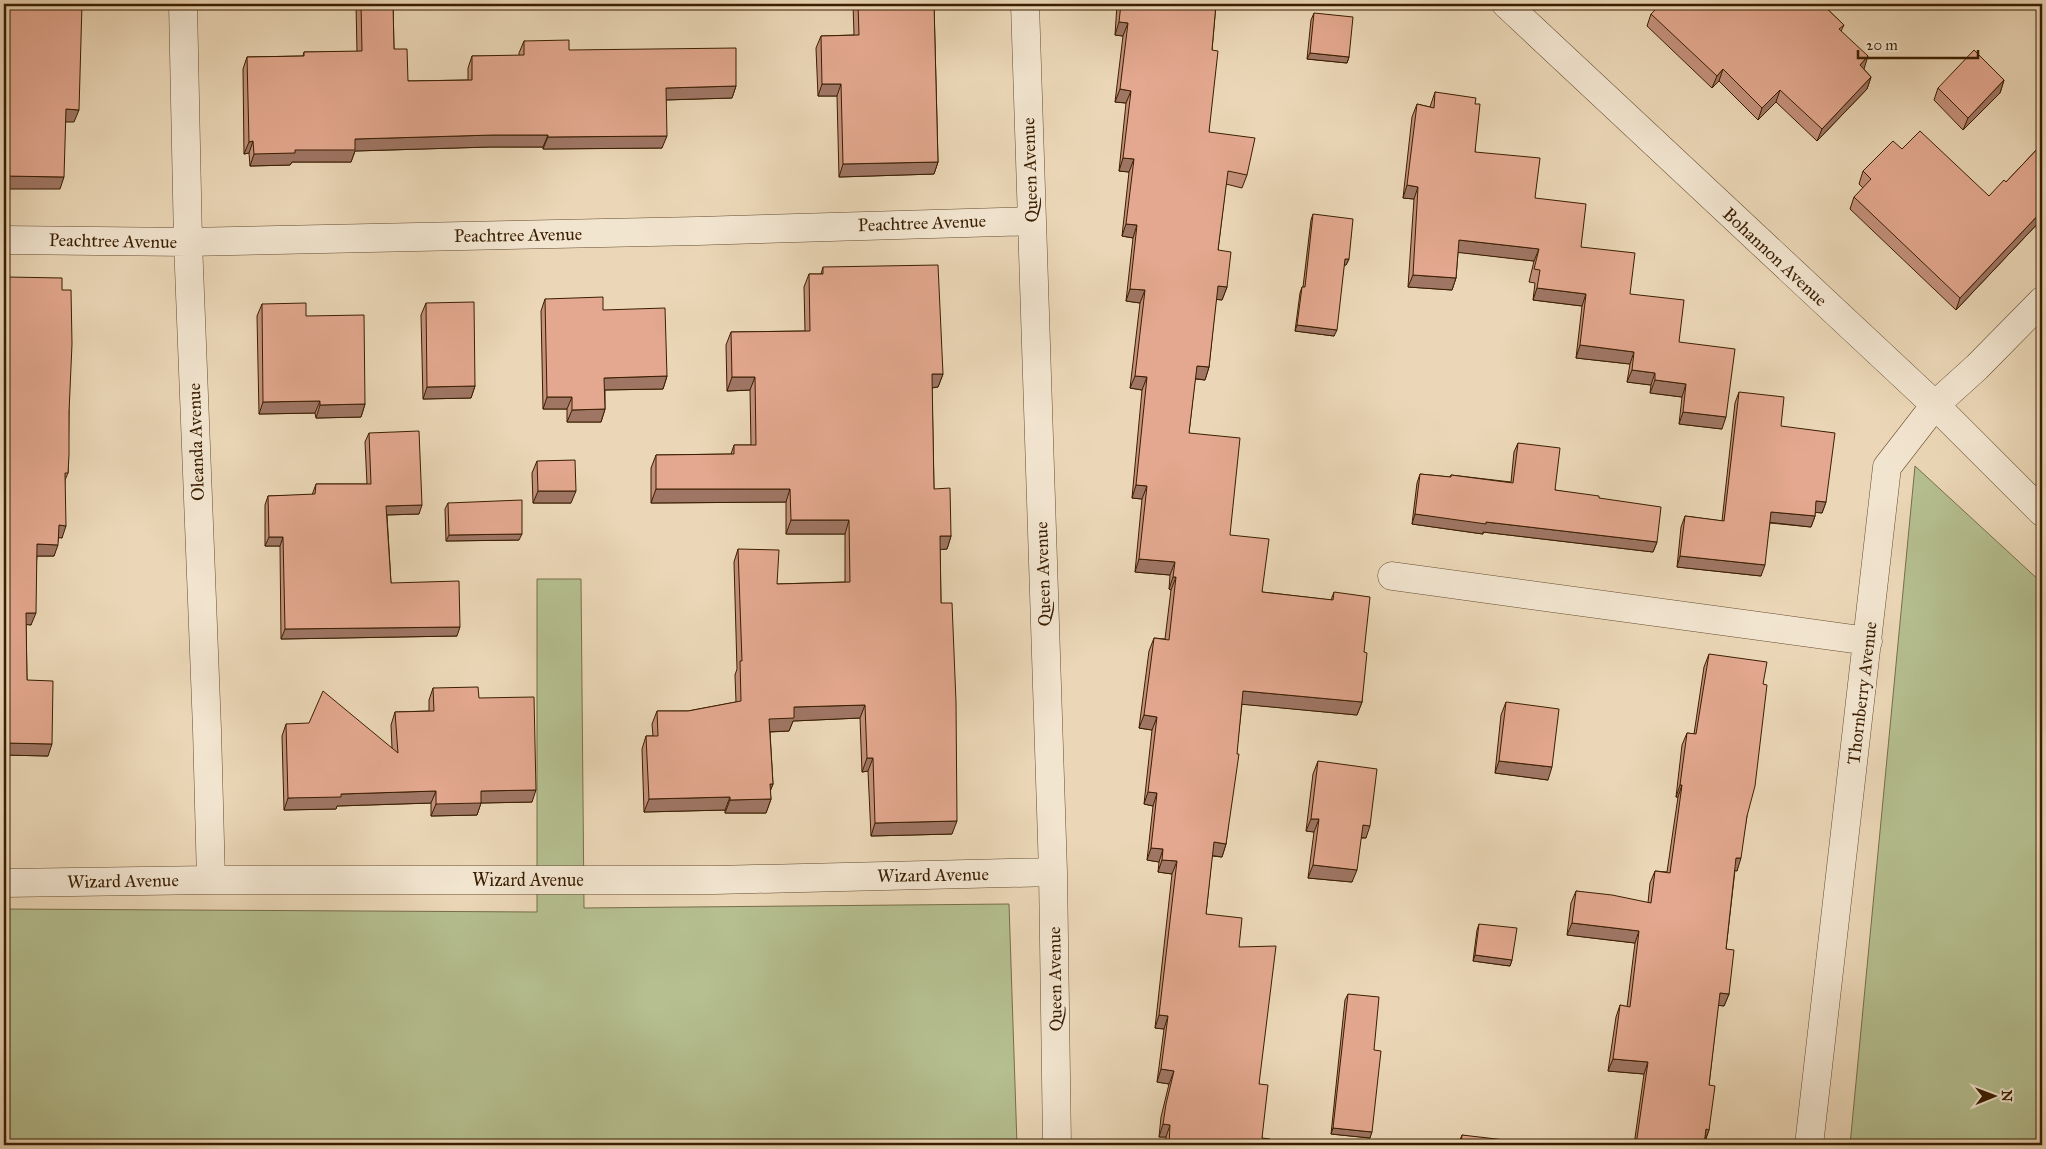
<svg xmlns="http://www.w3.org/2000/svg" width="2046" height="1149" viewBox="0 0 2046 1149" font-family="'IM FELL Great Primer',serif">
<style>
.park{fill:#b5bf90;stroke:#786e48}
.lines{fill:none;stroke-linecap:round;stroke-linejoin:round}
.street-casing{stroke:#664c2e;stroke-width:29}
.street{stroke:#f2e5d0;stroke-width:28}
.wall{fill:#c3907b;stroke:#3a1e01}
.shaded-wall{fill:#9f7664;stroke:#3a1e01}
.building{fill:#e3a88f;stroke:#3a1e01}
.labels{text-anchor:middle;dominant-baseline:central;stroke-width:5;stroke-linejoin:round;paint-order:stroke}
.street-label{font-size:18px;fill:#3a1e01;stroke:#f2e5d0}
</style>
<rect width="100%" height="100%" fill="#ebd7b7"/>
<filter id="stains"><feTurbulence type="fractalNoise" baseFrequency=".004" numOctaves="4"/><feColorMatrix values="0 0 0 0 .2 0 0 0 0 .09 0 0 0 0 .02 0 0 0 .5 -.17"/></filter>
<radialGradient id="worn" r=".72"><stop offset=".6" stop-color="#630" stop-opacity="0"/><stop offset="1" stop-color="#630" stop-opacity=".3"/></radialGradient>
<path class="park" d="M 1915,466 L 2042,583 L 2042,1145 L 1850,1145 Z
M 537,579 L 581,579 L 584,908 L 1009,904 L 1017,1145 L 4,1145 L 4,909 L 537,912 Z"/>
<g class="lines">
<g class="street-casing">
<path id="street" d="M 183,4 L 188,242 L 207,729 L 211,880
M 1025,4 L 1053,872 L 1057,1145
M 1506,4 L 1935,405 L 2042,512
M 4,240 L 188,242 L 698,231 L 1031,221
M 1392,576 L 1868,641
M 4,883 L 211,880 L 715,880 L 1053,872
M 1809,1145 L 1887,467 L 1935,405 L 1977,367 L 2042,301"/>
</g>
<use href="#street" class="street"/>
</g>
<path class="wall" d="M 356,4 L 393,4 L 394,49 L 408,81 L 468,80 L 468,68 L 472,56 L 519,56 L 519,53 L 524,41 L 736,86 L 732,98 L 666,100 L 662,148 L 543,149 L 543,147 L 489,147 L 355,151 L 351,162 L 292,162 L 290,165 L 250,166 L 249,153 L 244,154 L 243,69 L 247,57 L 303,56 L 304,52 L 357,52 Z
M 853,4 L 934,4 L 938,162 L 934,174 L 839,177 L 837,96 L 818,96 L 816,48 L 821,36 L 854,35 Z
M 1117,4 L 1216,4 L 1212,50 L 1209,132 L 1247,175 L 1242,188 L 1226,184 L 1218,250 L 1227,287 L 1222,300 L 1216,299 L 1209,367 L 1205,380 L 1195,379 L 1189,433 L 1230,535 L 1262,592 L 1331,600 L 1334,592 L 1364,652 L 1362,702 L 1357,715 L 1242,704 L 1226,844 L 1222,857 L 1212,856 L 1206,914 L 1239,947 L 1259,1084 L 1262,1138 L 1269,1145 L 1165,1145 L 1166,1137 L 1159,1137 L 1161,1117 L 1169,1084 L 1157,1082 L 1164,1029 L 1155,1028 L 1172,874 L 1158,872 L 1159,862 L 1147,860 L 1153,806 L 1144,804 L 1152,730 L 1139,728 L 1149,651 L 1154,638 L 1165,639 L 1171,590 L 1169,589 L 1170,575 L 1135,572 L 1142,499 L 1132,498 L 1142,390 L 1130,388 L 1140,303 L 1126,301 L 1133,238 L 1122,236 L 1129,172 L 1119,171 L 1126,103 L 1115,102 L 1123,36 L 1115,35 Z
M 1655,4 L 1822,4 L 1844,25 L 1841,31 L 1864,69 L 1871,77 L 1867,89 L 1817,141 L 1776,102 L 1758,120 L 1719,81 L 1712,88 L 1647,26 L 1651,14 L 1658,7 Z
M 1314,13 L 1349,57 L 1347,63 L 1307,59 L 1311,20 Z
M 2004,80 L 2000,93 L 1963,130 L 1934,100 L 1938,88 Z
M 1435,92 L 1475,104 L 1475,152 L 1535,198 L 1581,247 L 1679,342 L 1722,429 L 1679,424 L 1682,397 L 1650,393 L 1651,385 L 1627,382 L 1630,364 L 1576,358 L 1582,306 L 1533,300 L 1535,283 L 1529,282 L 1534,261 L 1458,252 L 1456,278 L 1452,290 L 1408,287 L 1414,199 L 1403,198 L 1412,117 L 1417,104 L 1430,107 Z
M 2042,144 L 2042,219 L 1956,310 L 1850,209 L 1854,197 L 1863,188 L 1859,184 L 1863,171 L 1902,149 L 1989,196 L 2006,182 Z
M 1313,214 L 1349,259 L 1346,265 L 1344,265 L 1334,336 L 1295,331 L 1300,293 L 1302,287 L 1303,287 L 1311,220 Z
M 823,267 L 943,374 L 938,387 L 932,388 L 934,489 L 951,536 L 947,549 L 940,549 L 941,603 L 952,834 L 871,836 L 868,771 L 862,772 L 860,718 L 793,721 L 789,731 L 770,732 L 773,784 L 770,791 L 771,799 L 766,813 L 725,813 L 725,810 L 644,812 L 642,749 L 646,736 L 653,736 L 652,724 L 657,711 L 688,711 L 736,702 L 735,675 L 737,669 L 734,562 L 738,549 L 777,584 L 845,582 L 845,534 L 786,534 L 786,502 L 651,503 L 651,468 L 656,455 L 731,454 L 734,445 L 751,445 L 750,390 L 727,391 L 726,345 L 731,332 L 805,331 L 804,287 L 809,274 L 821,274 Z
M 7,277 L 62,290 L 69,412 L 68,473 L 65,480 L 62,538 L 59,537 L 54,556 L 37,556 L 31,625 L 26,624 L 27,680 L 48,756 L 4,755 L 4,286 Z
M 545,299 L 603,310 L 667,376 L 663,389 L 605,390 L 605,409 L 601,422 L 567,422 L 567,409 L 543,409 L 541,311 Z
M 426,303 L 475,386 L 471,398 L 423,399 L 421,315 Z
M 262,304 L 306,316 L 365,404 L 361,417 L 316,418 L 315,413 L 259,414 L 257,316 Z
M 1739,392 L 1781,426 L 1826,502 L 1822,513 L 1815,512 L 1815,516 L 1811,527 L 1770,523 L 1761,576 L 1677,567 L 1681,527 L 1685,516 L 1722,521 L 1735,403 Z
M 369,433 L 419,514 L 387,515 L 391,583 L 457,636 L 281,639 L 280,546 L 265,546 L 265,505 L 268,496 L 312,495 L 316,484 L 367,484 L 365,442 Z
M 1518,443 L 1555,490 L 1599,498 L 1657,542 L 1653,552 L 1483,532 L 1483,534 L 1412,524 L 1417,483 L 1420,474 L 1450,477 L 1451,475 L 1511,482 L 1514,452 Z
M 537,461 L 571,503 L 533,503 L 532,473 Z
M 448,503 L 519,540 L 446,541 L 445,509 Z
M 1709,654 L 1747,816 L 1737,871 L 1735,870 L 1726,949 L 1729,994 L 1724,1006 L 1718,1005 L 1709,1085 L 1709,1130 L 1704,1145 L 1585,1145 L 1587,1140 L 1634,1145 L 1644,1074 L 1608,1071 L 1616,1017 L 1620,1005 L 1627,1007 L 1635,943 L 1567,935 L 1571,903 L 1576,891 L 1648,903 L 1650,883 L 1655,871 L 1667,872 L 1678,797 L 1676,797 L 1682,745 L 1687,733 L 1694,734 L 1704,667 Z
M 433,688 L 479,698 L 532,802 L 481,803 L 477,815 L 431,816 L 431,803 L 337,806 L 336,809 L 284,810 L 282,736 L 286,724 L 392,748 L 391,725 L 395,712 L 429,711 L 429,700 Z
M 1506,702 L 1548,780 L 1495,773 L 1501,715 Z
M 1318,761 L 1366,838 L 1361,838 L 1352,882 L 1308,878 L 1314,832 L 1306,831 L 1313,774 Z
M 1479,924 L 1512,960 L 1510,966 L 1473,961 L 1477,930 Z
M 1348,994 L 1374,1050 L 1370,1138 L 1331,1134 L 1345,1000 Z
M 1462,1135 L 1505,1145 L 1458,1145 Z"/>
<path class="shaded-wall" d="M 1119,22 L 1128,23 L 1123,36 L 1115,35 Z
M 1310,53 L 1349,57 L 1347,63 L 1307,59 Z
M 1868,56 L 1864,69 L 1855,78 L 1860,65 Z
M 1723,69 L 1719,81 L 1712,88 L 1717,76 Z
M 1871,77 L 1867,89 L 1817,141 L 1822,129 Z
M 2004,80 L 2000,93 L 1963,130 L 1968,118 Z
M 822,84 L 841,84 L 837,96 L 818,96 Z
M 736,86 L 732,98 L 662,100 L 666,88 Z
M 1120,89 L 1131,91 L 1126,103 L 1115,102 Z
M 1780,90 L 1776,102 L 1758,120 L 1762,108 Z
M 66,109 L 79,110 L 74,122 L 62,122 Z
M 493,135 L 548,135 L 543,147 L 489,147 L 355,151 L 351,162 L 292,162 L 290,165 L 250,166 L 254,154 L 355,139 Z
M 667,136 L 662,148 L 543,149 L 548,137 Z
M 253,141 L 249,153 L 244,154 L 249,142 Z
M 1123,158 L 1134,159 L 1129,172 L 1119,171 Z
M 938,162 L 934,174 L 839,177 L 843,164 Z
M 4,176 L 64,177 L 60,189 L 4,189 Z
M 1407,185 L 1418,187 L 1414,199 L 1403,198 Z
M 2042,211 L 2042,219 L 1956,310 L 1960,298 Z
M 1126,224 L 1137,225 L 1133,238 L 1122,236 Z
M 1459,240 L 1539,249 L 1534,261 L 1454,252 Z
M 1345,259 L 1349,259 L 1346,265 L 1343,265 Z
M 1413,275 L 1456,278 L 1452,290 L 1408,287 Z
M 1218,286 L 1227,287 L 1222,300 L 1213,299 Z
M 1537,288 L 1586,294 L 1582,306 L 1533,300 Z
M 1130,289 L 1145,290 L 1140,303 L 1126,301 Z
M 1297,325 L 1337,330 L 1334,336 L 1295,331 Z
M 1580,345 L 1634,352 L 1630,364 L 1576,358 Z
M 1197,366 L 1209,367 L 1205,380 L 1192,378 Z
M 1632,370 L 1655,373 L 1651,385 L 1627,382 Z
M 932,374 L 943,374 L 938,387 L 927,388 Z
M 667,376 L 663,389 L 600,390 L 604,378 Z
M 1135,376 L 1147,377 L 1142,390 L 1130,388 Z
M 732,377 L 755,377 L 750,390 L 727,391 Z
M 1655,380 L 1686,384 L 1682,397 L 1650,393 Z
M 475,386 L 471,398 L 423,399 L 427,387 Z
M 547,397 L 572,397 L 567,409 L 543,409 Z
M 320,401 L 315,413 L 259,414 L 263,402 Z
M 365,404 L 361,417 L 316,418 L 320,405 Z
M 605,409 L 601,422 L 567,422 L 572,410 Z
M 1683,412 L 1726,417 L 1722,429 L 1679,424 Z
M 1136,485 L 1147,486 L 1142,499 L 1132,498 Z
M 656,489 L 790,489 L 786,502 L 651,503 Z
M 538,491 L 576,491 L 571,503 L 533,503 Z
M 1816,501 L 1826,502 L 1822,513 L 1812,512 Z
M 422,505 L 419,514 L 383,515 L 386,506 Z
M 1771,512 L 1815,516 L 1811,527 L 1767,522 Z
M 1415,514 L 1486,522 L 1657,542 L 1653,552 L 1483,532 L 1483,534 L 1412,524 Z
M 791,520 L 849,520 L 845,534 L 786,534 Z
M 59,525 L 66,526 L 62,538 L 54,537 Z
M 522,534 L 519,540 L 446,541 L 449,535 Z
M 940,536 L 951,536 L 947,549 L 935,550 Z
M 269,537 L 283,537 L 280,546 L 265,546 Z
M 37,544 L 58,545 L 54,556 L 33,556 Z
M 1680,556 L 1765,565 L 1761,576 L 1677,567 Z
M 1139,559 L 1175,562 L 1170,575 L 1135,572 Z
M 1173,577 L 1176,577 L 1171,590 L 1169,589 Z
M 26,613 L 36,613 L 31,625 L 21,624 Z
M 460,627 L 457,636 L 281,639 L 285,629 Z
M 1243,691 L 1362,702 L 1357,715 L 1239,704 Z
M 865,705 L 860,718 L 793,721 L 789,731 L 765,732 L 769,719 L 794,707 Z
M 1144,715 L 1157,717 L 1152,730 L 1139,728 Z
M 4,743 L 52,744 L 48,756 L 4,755 Z
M 867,758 L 873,758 L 868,771 L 862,772 Z
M 1499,761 L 1552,767 L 1548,780 L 1495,773 Z
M 770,784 L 773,784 L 768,797 Z
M 1680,785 L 1682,785 L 1678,797 L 1676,797 Z
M 536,790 L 532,802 L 481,803 L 477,815 L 431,816 L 436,804 L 481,791 Z
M 436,791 L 431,803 L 337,806 L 336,809 L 284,810 L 288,798 L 341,794 Z
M 1148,792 L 1157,793 L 1153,806 L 1144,804 Z
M 730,797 L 725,810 L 644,812 L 649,799 Z
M 771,799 L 766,813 L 725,813 L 730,800 Z
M 1311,819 L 1319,819 L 1314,832 L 1306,831 Z
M 957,821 L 952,834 L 871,836 L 875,823 Z
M 1363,825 L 1370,826 L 1366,838 L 1358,837 Z
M 1214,842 L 1226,844 L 1222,857 L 1209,855 Z
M 1151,848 L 1163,849 L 1159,862 L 1147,860 Z
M 1736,858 L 1741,858 L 1737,871 L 1732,870 Z
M 1162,860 L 1177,861 L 1172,874 L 1158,872 Z
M 1313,865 L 1357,870 L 1352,882 L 1308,878 Z
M 1572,923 L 1639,931 L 1635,943 L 1567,935 Z
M 1475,955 L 1512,960 L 1510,966 L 1473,961 Z
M 1720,993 L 1729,994 L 1724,1006 L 1715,1005 Z
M 1159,1015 L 1168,1016 L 1164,1029 L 1155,1028 Z
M 1613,1059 L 1648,1062 L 1644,1074 L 1608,1071 Z
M 1161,1069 L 1174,1071 L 1169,1084 L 1157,1082 Z
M 1163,1124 L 1170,1125 L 1166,1137 L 1159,1137 Z
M 1333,1128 L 1372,1132 L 1370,1138 L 1331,1134 Z
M 1706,1129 L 1709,1130 L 1704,1142 Z"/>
<path class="building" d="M 4,4 L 82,4 L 79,110 L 66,109 L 64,177 L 4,176 Z
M 361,4 L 393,4 L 394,49 L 407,49 L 408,81 L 472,80 L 472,56 L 524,55 L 524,41 L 569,40 L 569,50 L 736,48 L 736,86 L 666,88 L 667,136 L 548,137 L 548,135 L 493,135 L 355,139 L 355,150 L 295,150 L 295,153 L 254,154 L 253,141 L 249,142 L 247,57 L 304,56 L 304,52 L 362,51 Z
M 858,4 L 934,4 L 938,162 L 843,164 L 841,84 L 822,84 L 821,36 L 859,35 Z
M 1121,4 L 1216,4 L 1212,50 L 1218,51 L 1209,132 L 1255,138 L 1247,175 L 1228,171 L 1218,250 L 1231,252 L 1227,287 L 1218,286 L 1209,367 L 1197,366 L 1189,433 L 1240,438 L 1230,535 L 1269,539 L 1262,592 L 1333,600 L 1334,592 L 1370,597 L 1364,652 L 1367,653 L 1362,702 L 1243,691 L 1237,754 L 1239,754 L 1226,844 L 1214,842 L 1206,914 L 1242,918 L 1239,947 L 1276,946 L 1259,1084 L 1268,1085 L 1262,1138 L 1270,1139 L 1269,1145 L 1169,1145 L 1170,1125 L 1163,1124 L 1166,1104 L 1174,1071 L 1161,1069 L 1168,1016 L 1159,1015 L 1177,861 L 1162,860 L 1163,849 L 1151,848 L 1157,793 L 1148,792 L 1157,717 L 1144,715 L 1154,638 L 1169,640 L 1176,577 L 1173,577 L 1175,562 L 1139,559 L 1147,486 L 1136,485 L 1147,377 L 1135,376 L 1145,290 L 1130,289 L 1137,225 L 1126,224 L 1134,159 L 1123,158 L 1131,91 L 1120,89 L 1128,23 L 1119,22 Z
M 1661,4 L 1822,4 L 1844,25 L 1839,29 L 1868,56 L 1860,65 L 1871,77 L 1822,129 L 1780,90 L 1762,108 L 1723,69 L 1717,76 L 1651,14 Z
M 1314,13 L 1353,17 L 1349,57 L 1310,53 Z
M 1974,50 L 2004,80 L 1968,118 L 1938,88 Z
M 1435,92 L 1476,98 L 1475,104 L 1480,104 L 1475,152 L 1540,158 L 1535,198 L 1586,204 L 1581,247 L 1635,253 L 1630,294 L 1684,300 L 1679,342 L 1735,349 L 1726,417 L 1683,412 L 1686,384 L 1655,380 L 1655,373 L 1632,370 L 1634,352 L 1580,345 L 1586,294 L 1537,288 L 1540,270 L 1534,269 L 1539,249 L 1459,240 L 1456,278 L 1413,275 L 1418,187 L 1407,185 L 1417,104 L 1434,108 Z
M 1920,131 L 1989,196 L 2004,180 L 2006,182 L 2042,144 L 2042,211 L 1960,298 L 1854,197 L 1871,179 L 1863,171 L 1893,141 L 1902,149 Z
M 1313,214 L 1353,219 L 1349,259 L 1345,259 L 1337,330 L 1297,325 L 1302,287 L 1305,287 Z
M 938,265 L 943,374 L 932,374 L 934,489 L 950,488 L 951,536 L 940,536 L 941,603 L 952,603 L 956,702 L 957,821 L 875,823 L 873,758 L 867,758 L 865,705 L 794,707 L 794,718 L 769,719 L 773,784 L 770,784 L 771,799 L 730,800 L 730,797 L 649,799 L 646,736 L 658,736 L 657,711 L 688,711 L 741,701 L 740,661 L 742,661 L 738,549 L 779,550 L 777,584 L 850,582 L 849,520 L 791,520 L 790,489 L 656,489 L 656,455 L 734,454 L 734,445 L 756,445 L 755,377 L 732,377 L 731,332 L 810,331 L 809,274 L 823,274 L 823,267 Z
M 7,277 L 62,278 L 62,290 L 71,290 L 72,344 L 69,412 L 69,455 L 68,473 L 65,473 L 66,526 L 59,525 L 58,545 L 37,544 L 36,613 L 26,613 L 27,680 L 53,681 L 52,744 L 4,743 L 4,330 Z
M 603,297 L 603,310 L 665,308 L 667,376 L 604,378 L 605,409 L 572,410 L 572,397 L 547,397 L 545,299 Z
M 474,302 L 475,386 L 427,387 L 426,303 Z
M 306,303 L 306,316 L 364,315 L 365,404 L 320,405 L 320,401 L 263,402 L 262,304 Z
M 1739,392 L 1784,397 L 1781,426 L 1835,433 L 1826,502 L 1816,501 L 1815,516 L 1771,512 L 1765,565 L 1680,556 L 1685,516 L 1724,521 Z
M 419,431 L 422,505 L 386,506 L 391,583 L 459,581 L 460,627 L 285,629 L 283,537 L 269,537 L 268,496 L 315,494 L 316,484 L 371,484 L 369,433 Z
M 1518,443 L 1560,448 L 1555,490 L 1599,496 L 1599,498 L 1661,507 L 1657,542 L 1486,522 L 1486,524 L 1415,514 L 1420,474 L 1451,477 L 1451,475 L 1513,483 Z
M 575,460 L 576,491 L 538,491 L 537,461 Z
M 522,500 L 522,534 L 449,535 L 448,503 Z
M 1709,654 L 1767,662 L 1763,684 L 1767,685 L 1755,786 L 1747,816 L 1741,858 L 1736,858 L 1726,949 L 1734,950 L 1729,994 L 1720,993 L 1709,1085 L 1715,1086 L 1709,1130 L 1706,1129 L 1704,1145 L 1586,1145 L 1587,1140 L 1636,1145 L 1648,1062 L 1613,1059 L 1620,1005 L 1630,1007 L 1639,931 L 1572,923 L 1576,891 L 1612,895 L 1651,903 L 1655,871 L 1670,873 L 1682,785 L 1680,785 L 1687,733 L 1696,734 Z
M 478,687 L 479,698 L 534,697 L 536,790 L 481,791 L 481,803 L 436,804 L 436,791 L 341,794 L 341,797 L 288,798 L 286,724 L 309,723 L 323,691 L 398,753 L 395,712 L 434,711 L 433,688 Z
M 1506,702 L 1559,709 L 1552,767 L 1499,761 Z
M 1318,761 L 1377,769 L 1370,826 L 1363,825 L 1357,870 L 1313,865 L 1319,819 L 1311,819 Z
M 1479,924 L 1517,928 L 1512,960 L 1475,955 Z
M 1348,994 L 1379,997 L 1374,1050 L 1381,1051 L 1372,1132 L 1333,1128 Z
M 1462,1135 L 1505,1140 L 1505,1145 L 1461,1145 Z"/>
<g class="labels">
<g class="street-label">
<text transform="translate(1030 170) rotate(-92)">Queen Avenue</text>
<text transform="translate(922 223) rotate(-2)">Peachtree Avenue</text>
<text transform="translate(518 235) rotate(-1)">Peachtree Avenue</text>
<text transform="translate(113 241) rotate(1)">Peachtree Avenue</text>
<text transform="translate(1775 257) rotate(43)">Bohannon Avenue</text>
<text transform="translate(196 442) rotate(-92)">Oleanda Avenue</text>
<text transform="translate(1043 574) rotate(-92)">Queen Avenue</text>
<text transform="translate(1862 693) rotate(-83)">Thornberry Avenue</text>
<text transform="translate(933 875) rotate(-1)">Wizard Avenue</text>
<text x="528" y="880">Wizard Avenue</text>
<text transform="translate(123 881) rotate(-1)">Wizard Avenue</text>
<text transform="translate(1055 979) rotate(-91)">Queen Avenue</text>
</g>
</g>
<rect width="2046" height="1149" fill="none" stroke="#ebd7b7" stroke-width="20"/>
<rect x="5" y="5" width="2036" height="1139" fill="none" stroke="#3a1e01" stroke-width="2.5"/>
<rect x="10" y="10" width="2026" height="1129" fill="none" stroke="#3a1e01"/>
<g transform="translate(1994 1096) rotate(89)" stroke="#f2e5d0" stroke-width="4" paint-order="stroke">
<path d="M0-4L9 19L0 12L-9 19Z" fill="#3a1e01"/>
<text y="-8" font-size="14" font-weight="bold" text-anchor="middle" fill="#3a1e01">N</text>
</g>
<path d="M1858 50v8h120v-8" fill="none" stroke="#3a1e01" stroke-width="2.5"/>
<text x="1866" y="50" font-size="15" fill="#3a1e01" stroke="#f2e5d0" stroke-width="4" paint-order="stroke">20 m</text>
<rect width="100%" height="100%" filter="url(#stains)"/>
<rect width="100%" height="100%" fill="url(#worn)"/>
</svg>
